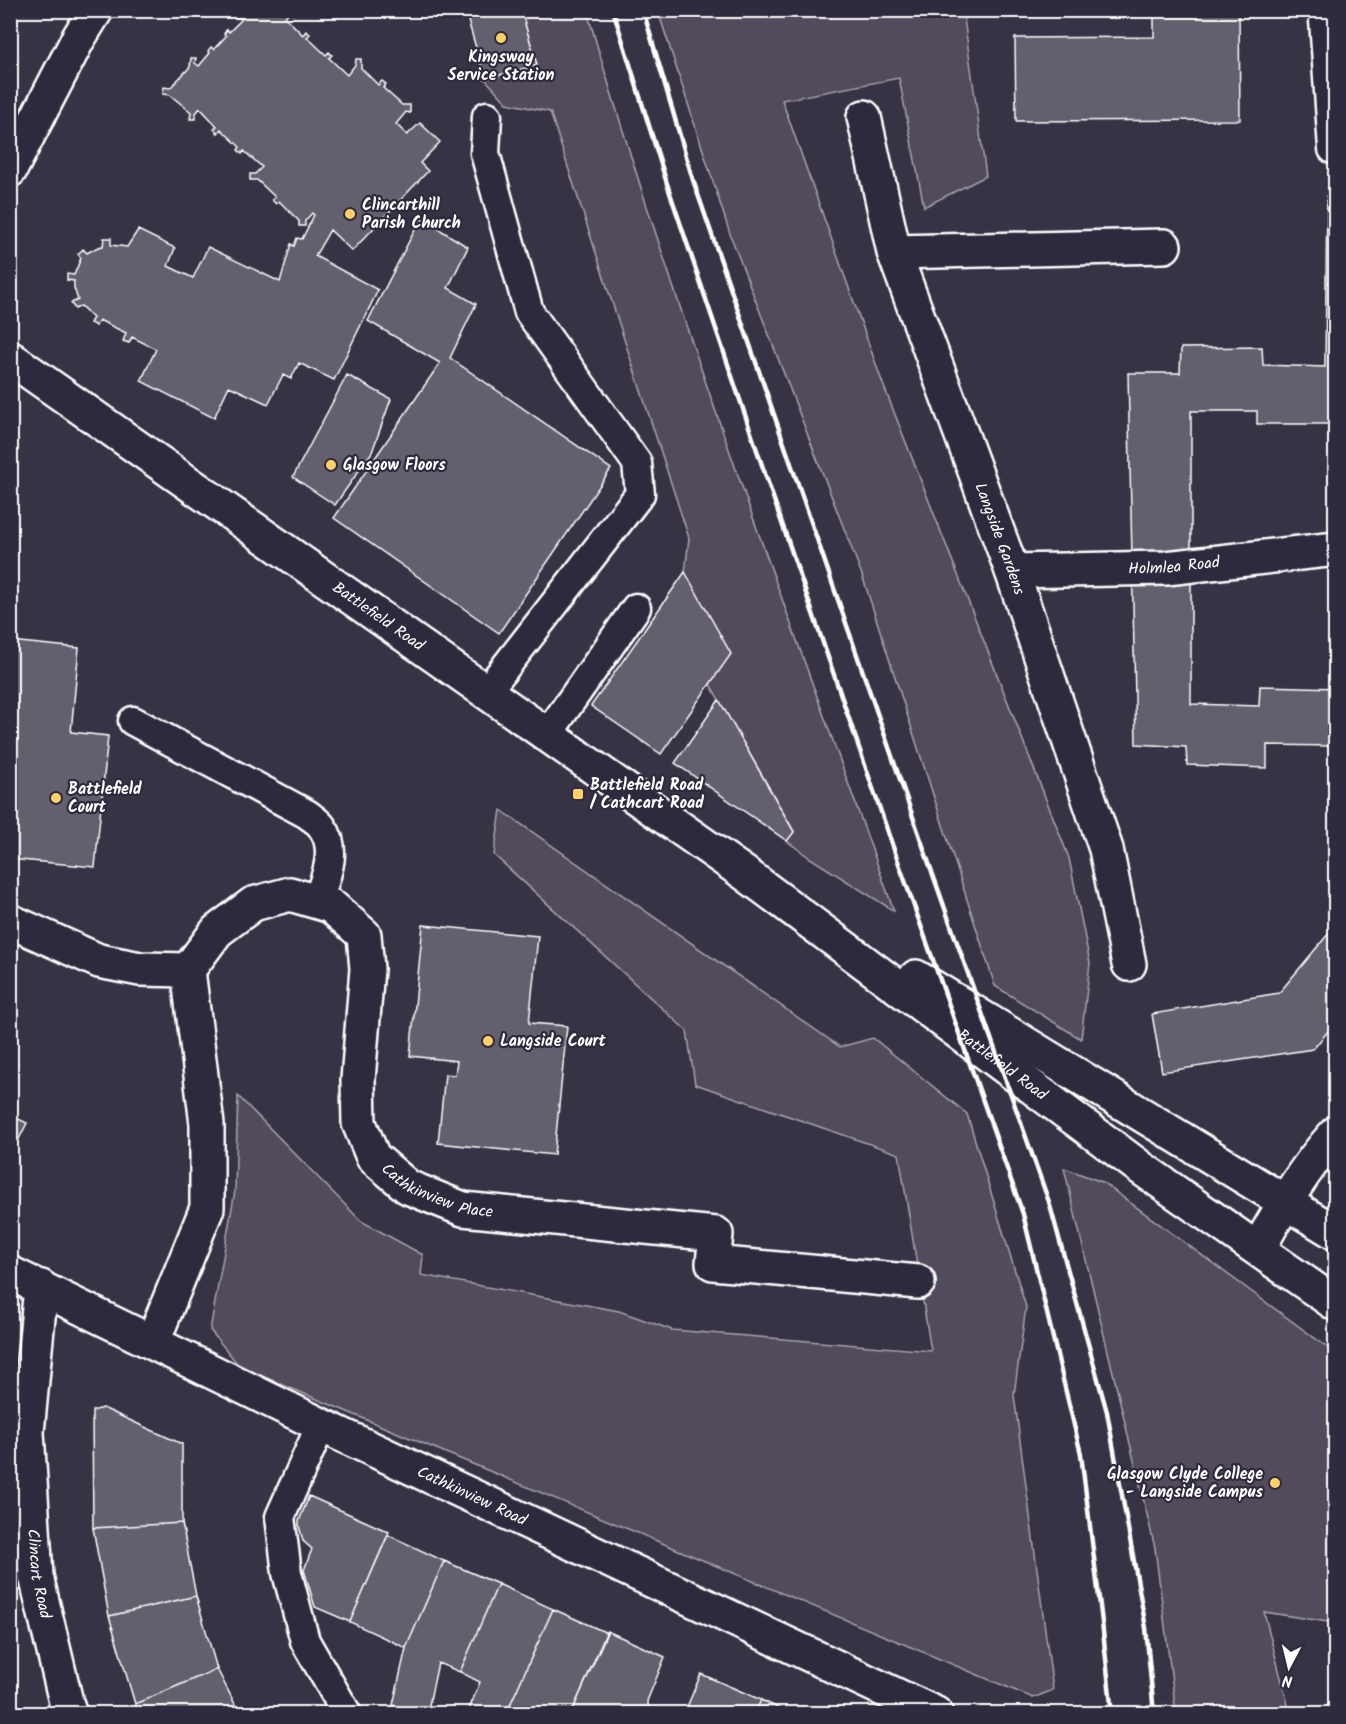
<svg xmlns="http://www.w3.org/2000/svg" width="1346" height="1724" viewBox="0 0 1346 1724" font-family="Kalam,sans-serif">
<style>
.green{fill:#514c5c;stroke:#a8a6ae;stroke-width:1.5}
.building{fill:#635f6d;stroke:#fff;stroke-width:1.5}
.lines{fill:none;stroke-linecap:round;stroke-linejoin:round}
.lane-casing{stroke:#fff;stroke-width:33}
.street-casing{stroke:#fff;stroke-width:38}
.secondary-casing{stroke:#fff;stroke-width:38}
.lane{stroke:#2f2a3d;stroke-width:28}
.street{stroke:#2f2a3d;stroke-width:33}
.secondary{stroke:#2f2a3d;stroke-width:33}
.rail{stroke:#fff;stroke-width:4.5}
.poi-dot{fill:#ffd166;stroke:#2f2a3d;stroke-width:2}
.labels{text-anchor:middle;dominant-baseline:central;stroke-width:4.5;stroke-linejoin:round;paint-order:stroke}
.poi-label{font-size:16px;font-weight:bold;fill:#fff;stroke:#2f2a3d;text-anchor:start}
.street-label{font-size:16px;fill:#fff;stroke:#2f2a3d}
</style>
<rect width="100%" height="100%" fill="#373345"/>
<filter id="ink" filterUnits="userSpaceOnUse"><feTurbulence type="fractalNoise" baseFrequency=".0167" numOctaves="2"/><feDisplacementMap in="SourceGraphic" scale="12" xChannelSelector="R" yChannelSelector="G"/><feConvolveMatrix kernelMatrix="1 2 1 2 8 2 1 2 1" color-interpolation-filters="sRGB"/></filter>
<g filter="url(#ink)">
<path class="green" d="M 521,11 L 587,11 C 675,315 788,613 894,911 L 810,858 L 787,841 L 794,831 L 710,684 L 730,654 L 685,572 L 689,538 L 550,112 L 507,103 L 485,79 L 537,65 Z
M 744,11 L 745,14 L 761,10 L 963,11 L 986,176 L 924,207 L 899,78 L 782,100 L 883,384 L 1069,858 L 1090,963 L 1081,1039 L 995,986 L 862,575 L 731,237 L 658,11 Z
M 501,810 L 840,1047 L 873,1038 L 967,1114 L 1026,1307 L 1014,1395 L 1053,1690 L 1033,1698 L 240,1367 L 210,1330 L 235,1191 L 238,1096 L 361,1221 L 423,1255 L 421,1275 L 619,1311 L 672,1330 L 931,1351 L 899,1154 L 695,1084 L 687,1031 L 494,855 Z
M 1064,1168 L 1102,1182 L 1335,1353 L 1335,1623 L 1264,1612 L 1290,1713 L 1176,1713 L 1155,1548 Z"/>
<path class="building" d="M 235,10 L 294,10 L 294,14 L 288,13 L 285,17 L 303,35 L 306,31 L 310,34 L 307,37 L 326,55 L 329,52 L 332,55 L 329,58 L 347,75 L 355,65 L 356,59 L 361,59 L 361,68 L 378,85 L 382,81 L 386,84 L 383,88 L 402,105 L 410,105 L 410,113 L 406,112 L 396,124 L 407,135 L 420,123 L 440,142 L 420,163 L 428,171 L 352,251 L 330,230 L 315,256 L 378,290 L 334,380 L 299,363 L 291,379 L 283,375 L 268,404 L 229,386 L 214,418 L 141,381 L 156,349 L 132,337 L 129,343 L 123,341 L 126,333 L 99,320 L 96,326 L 90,323 L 93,318 L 81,306 L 75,309 L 71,303 L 78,300 L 74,288 L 74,281 L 67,280 L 67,274 L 74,275 L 81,258 L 78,254 L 83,249 L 87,253 L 98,247 L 103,246 L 104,238 L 111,238 L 111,245 L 127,247 L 138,230 L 175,248 L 168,266 L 193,278 L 208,247 L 280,282 L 291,244 L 294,246 L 297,238 L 302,239 L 314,215 L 312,213 L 305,221 L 305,226 L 299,226 L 299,221 L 279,201 L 276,204 L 272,200 L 275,197 L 257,180 L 250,180 L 250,174 L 255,174 L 262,167 L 244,151 L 242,154 L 238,150 L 240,147 L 221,129 L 218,133 L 214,129 L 217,126 L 200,108 L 196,113 L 196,119 L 190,119 L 191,112 L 170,95 L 163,94 L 164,87 L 170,88 L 190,67 L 191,58 L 196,58 L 195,63 L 199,66 L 210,53 L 208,51 L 211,47 L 214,49 L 226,36 L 224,34 L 227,29 L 229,32 L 242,19 L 234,16 Z
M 465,10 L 521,10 L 537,65 L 485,79 Z
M 1154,10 L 1239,10 L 1240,120 L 1016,121 L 1015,38 L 1154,37 Z
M 1327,195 L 1336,195 L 1336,424 L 1257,424 L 1257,411 L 1191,411 L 1191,704 L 1259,706 L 1260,686 L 1336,688 L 1336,1022 L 1313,1049 L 1162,1072 L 1152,1014 L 1279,993 L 1334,927 L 1334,746 L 1267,745 L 1267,768 L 1187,765 L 1186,747 L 1136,744 L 1128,373 L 1180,373 L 1181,348 L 1262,347 L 1263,365 L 1325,367 Z
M 421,218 L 468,247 L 448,288 L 476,304 L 450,358 L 611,469 L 499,633 L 334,518 L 440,363 L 368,321 Z
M 347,375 L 391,399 L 372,452 L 335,505 L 293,477 Z
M 685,572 L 731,654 L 661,754 L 591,706 Z
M 10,641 L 79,648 L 71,732 L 108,736 L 95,867 L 10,859 Z
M 719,700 L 794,832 L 787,841 L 675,763 Z
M 423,925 L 538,936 L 529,1023 L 567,1026 L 554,1155 L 438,1143 L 445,1074 L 455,1075 L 457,1061 L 410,1056 Z
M 10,1115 L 27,1123 L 10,1157 Z
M 103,1408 L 182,1444 L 182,1523 L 93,1528 L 92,1411 Z
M 309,1496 L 389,1532 L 350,1622 L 315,1607 L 304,1570 L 312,1549 L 303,1541 L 299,1526 L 299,1521 Z
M 182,1523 L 196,1596 L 109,1616 L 93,1528 Z
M 388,1535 L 444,1561 L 406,1648 L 350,1622 Z
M 444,1561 L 498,1584 L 460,1672 L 438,1663 L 427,1714 L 412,1714 L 393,1705 L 406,1648 Z
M 498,1584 L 553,1609 L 506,1714 L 467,1714 L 480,1682 L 460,1672 Z
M 196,1596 L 217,1669 L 135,1704 L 109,1616 Z
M 553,1609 L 607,1633 L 571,1714 L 554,1714 L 549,1712 L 548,1714 L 506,1714 Z
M 607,1631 L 665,1657 L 647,1701 L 651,1714 L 571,1714 Z
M 217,1669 L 240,1714 L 140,1714 L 135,1704 Z
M 701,1674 L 761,1700 L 755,1714 L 684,1714 Z
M 761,1700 L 791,1714 L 755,1714 Z"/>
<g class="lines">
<g class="lane-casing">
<path id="lane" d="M 1324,20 L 1333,149 L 1336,149
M 486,692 L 640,494 L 637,463 L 529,312 L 485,153 L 487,116
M 133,721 L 307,814 C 312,818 319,822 322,827 C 339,850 325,879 317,902
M 547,735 L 636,608
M 321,1425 L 280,1517 L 287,1573 L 305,1641 L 347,1714"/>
</g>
<g class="street-casing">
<g id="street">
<path id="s1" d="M 864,117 L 894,252 L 1012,571 L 1106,849 L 1129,964"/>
<path d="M 894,252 L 1164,246"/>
<path id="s2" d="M 1012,571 L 1166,568 L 1336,549"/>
<path id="s3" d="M 10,921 L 99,961 L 140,969 L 188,970 L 217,931 L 253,904 L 290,894 L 331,906 L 364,935 L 367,969 L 358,1080 L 359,1123 L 373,1157 L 408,1187 L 463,1209 L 716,1234 L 713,1263 L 918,1282"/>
<path id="s4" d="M 10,1273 L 321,1425 L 936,1714"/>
<path id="s5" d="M 41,1287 L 27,1432 L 36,1576 L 66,1702 L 70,1714"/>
<path d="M 153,1341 L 207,1208 L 207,1124 L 188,970"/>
</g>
</g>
<g class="secondary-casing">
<g id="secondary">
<path d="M 10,170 L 78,39 L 96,10"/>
<path id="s6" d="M 10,358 L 747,875 L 1141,1168 L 1336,1304"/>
<path d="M 916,977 L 1336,1233"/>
<path d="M 1258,1249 C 1281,1208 1304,1168 1336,1133"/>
</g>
</g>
<use href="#lane" class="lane"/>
<use href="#street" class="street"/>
<use href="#secondary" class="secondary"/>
<path class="rail" d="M 613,10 L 669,190 L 762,465 L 892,844 L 1023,1214 L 1081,1454 L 1102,1622 L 1112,1714
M 643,10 L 693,180 L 932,872 L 1049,1202 L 1107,1412 L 1146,1628 L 1154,1714"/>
</g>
</g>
<g class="poi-dot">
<circle cx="501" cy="38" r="6"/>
<circle cx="350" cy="214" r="6"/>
<circle cx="331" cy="465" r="6"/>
<rect x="572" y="788" width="12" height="12" rx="3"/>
<circle cx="56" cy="798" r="6"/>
<circle cx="488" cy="1041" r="6"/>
<circle cx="1275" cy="1483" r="6"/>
</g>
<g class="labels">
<g class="poi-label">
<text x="501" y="57" text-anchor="middle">Kingsway<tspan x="501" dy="18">Service Station</tspan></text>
<text x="362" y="205">Clincarthill<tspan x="362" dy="18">Parish Church</tspan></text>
<text x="343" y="465">Glasgow Floors</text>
<text x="590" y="785">Battlefield Road<tspan x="590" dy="18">/ Cathcart Road</tspan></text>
<text x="68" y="789">Battlefield<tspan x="68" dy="18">Court</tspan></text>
<text x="500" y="1041">Langside Court</text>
<text x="1263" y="1474" text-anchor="end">Glasgow Clyde College<tspan x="1263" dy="18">- Langside Campus</tspan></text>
</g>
<g class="street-label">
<text stroke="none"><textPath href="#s1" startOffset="444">Langside Gardens</textPath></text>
<text stroke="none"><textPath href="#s2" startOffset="162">Holmlea Road</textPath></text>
<text stroke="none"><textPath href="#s6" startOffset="450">Battlefield Road</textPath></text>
<text stroke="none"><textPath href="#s6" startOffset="1218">Battlefield Road</textPath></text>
<text stroke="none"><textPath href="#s3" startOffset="706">Cathkinview Place</textPath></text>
<text stroke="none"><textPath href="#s4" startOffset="513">Cathkinview Road</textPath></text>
<text stroke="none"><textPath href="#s5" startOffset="288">Clincart Road</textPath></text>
</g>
</g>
<rect width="1346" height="1724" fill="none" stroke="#2f2a3d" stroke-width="36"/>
<rect x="18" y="18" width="1310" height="1688" fill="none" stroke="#fff" stroke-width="2" filter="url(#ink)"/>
<g transform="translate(1289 1667) rotate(187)" stroke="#2f2a3d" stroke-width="4.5" paint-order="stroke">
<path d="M0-4.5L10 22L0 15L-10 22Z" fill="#ffffff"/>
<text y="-9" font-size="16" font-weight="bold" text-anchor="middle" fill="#ffffff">N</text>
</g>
</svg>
